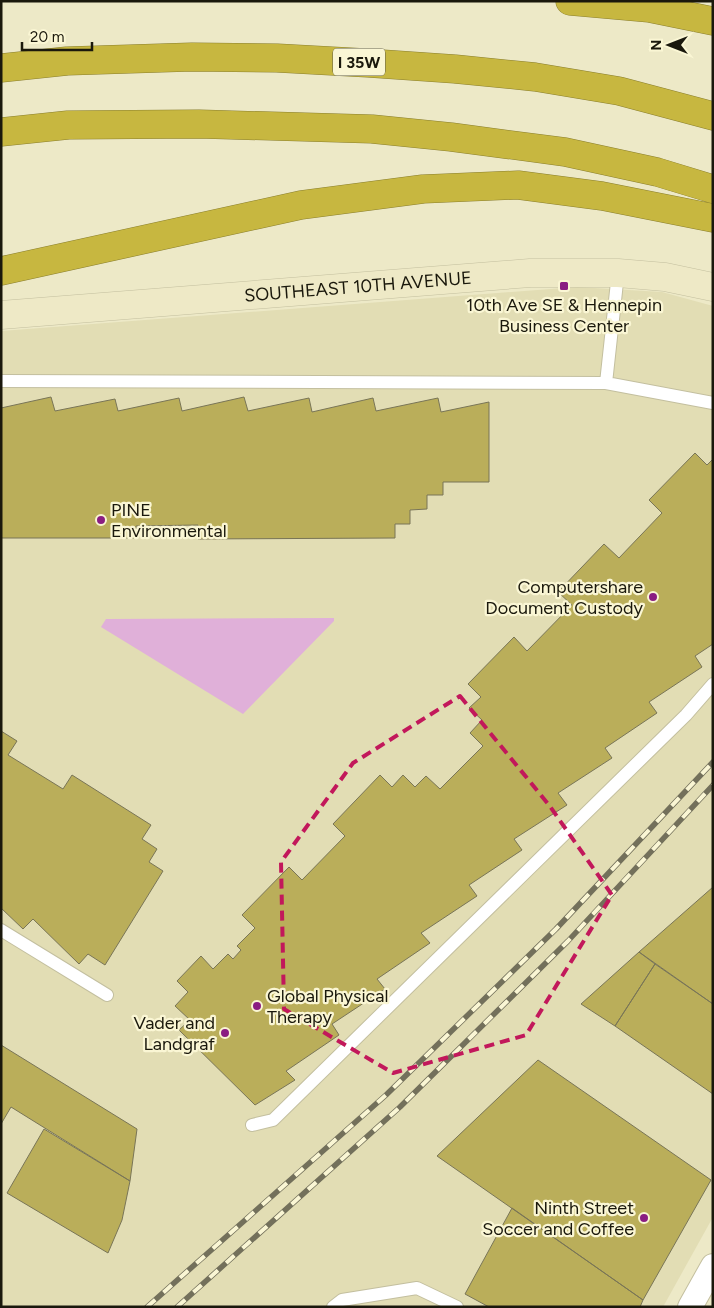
<svg xmlns="http://www.w3.org/2000/svg" width="714" height="1308" viewBox="0 0 714 1308" font-family="Figtree,sans-serif">
<style>
.built{fill:#e2ddb4}
.green{fill:#e0b0d9}
.building{fill:#baae5a;stroke:#797557}
.lines{fill:none;stroke-linecap:round;stroke-linejoin:round}
.lane-casing{stroke:#c3bf9f;stroke-width:14}
.street-casing{stroke:#c3bf9f;stroke-width:26}
.secondary-casing{stroke:#c3bf9f;stroke-width:29}
.highway-casing{stroke:#8a7f2e;stroke-width:29}
.lane{stroke:#fff;stroke-width:12}
.street{stroke:#fff;stroke-width:24}
.secondary{stroke:#eee9c6;stroke-width:28}
.highway{stroke:#c7b740;stroke-width:28}
.rail-casing{stroke:#73705b;stroke-width:5.5}
.rail{stroke:#faf6d4;stroke-width:4;stroke-dasharray:11;stroke-linecap:butt}
.marked{fill:none;stroke:#c2185b;stroke-width:4;stroke-dasharray:10 6;stroke-linejoin:round}
.poi-dot{fill:#8a1d82;stroke:#faf6d4;stroke-width:2}
.labels{text-anchor:middle;dominant-baseline:central;stroke-width:4.5;stroke-linejoin:round;paint-order:stroke}
.shield{fill:#faf6d4;stroke:#5d5b48;stroke-width:1}
.shield-label{font-size:16px;font-weight:bold;fill:#1a180c}
.street-label{font-size:18px;fill:#1a180c;stroke:#faf6d4}
.poi-label{font-size:18px;fill:#1a180c;stroke:#faf6d4;text-anchor:end}
</style>
<rect width="100%" height="100%" fill="#ede9c7"/>
<path class="built" d="M 577,287 L 662,292 L 713,306 L 713,1217 L 663,1307 L 1,1307 L 1,331 Z"/>
<path class="green" d="M 334,618 L 334,621 L 243,714 L 101,627 L 106,619 Z"/>
<path class="building" d="M 51,397 L 55,411 L 115,399 L 118,411 L 179,398 L 182,411 L 244,397 L 248,411 L 309,398 L 312,412 L 373,398 L 376,411 L 438,398 L 441,412 L 489,402 L 489,482 L 443,482 L 443,495 L 427,495 L 427,509 L 410,510 L 410,524 L 395,524 L 395,538 L 198,539 L 198,525 L 136,526 L 136,538 L 1,538 L 1,408 Z
M 695,453 L 707,465 L 713,459 L 713,644 L 695,656 L 702,667 L 649,702 L 657,713 L 605,748 L 612,758 L 558,793 L 567,805 L 514,839 L 522,850 L 469,885 L 477,896 L 421,933 L 430,943 L 377,979 L 385,989 L 332,1024 L 339,1035 L 286,1071 L 295,1080 L 255,1105 L 179,1030 L 190,1020 L 175,1006 L 188,992 L 177,981 L 201,956 L 213,969 L 228,954 L 233,959 L 241,950 L 237,946 L 255,928 L 242,915 L 289,867 L 302,880 L 345,836 L 333,824 L 380,775 L 392,787 L 403,775 L 415,787 L 426,776 L 440,789 L 483,746 L 470,733 L 482,720 L 469,708 L 481,697 L 468,684 L 514,637 L 527,651 L 572,605 L 558,592 L 604,544 L 619,558 L 662,513 L 649,500 Z
M 1,731 L 17,741 L 8,755 L 63,789 L 72,775 L 151,825 L 142,839 L 157,849 L 149,862 L 163,871 L 105,965 L 88,954 L 79,964 L 33,919 L 23,929 L 1,908 Z
M 713,887 L 713,1004 L 639,952 Z
M 639,952 L 655,964 L 615,1026 L 581,1004 Z
M 655,964 L 713,1004 L 713,1094 L 615,1026 Z
M 1,1045 L 137,1129 L 130,1181 L 11,1107 L 1,1124 Z
M 538,1060 L 711,1180 L 643,1300 L 437,1156 Z
M 44,1129 L 130,1181 L 122,1220 L 108,1253 L 7,1193 Z
M 512,1208 L 643,1300 L 640,1307 L 489,1307 L 465,1294 Z"/>
<g class="lines">
<g class="lane-casing">
<path id="lane" d="M 1,381 L 606,383 L 713,403
M 606,383 L 618,273
M 1,930 L 107,995
M 252,1125 L 273,1120 L 686,715 L 713,684
M 333,1307 L 342,1300 L 417,1288 L 457,1307"/>
</g>
<g class="street-casing">
<path id="street" d="M 690,1307 L 713,1266"/>
</g>
<g class="secondary-casing">
<g id="secondary">
<path id="s1" d="M 1,315 L 530,273 L 618,273 L 665,277 L 713,287"/>
</g>
</g>
<g class="highway-casing">
<path id="highway" d="M 570,1 L 649,8 L 713,21
M 1,68 L 67,61 L 192,57 L 277,58 L 368,63 L 455,69 L 535,77 L 619,91 L 713,116
M 1,132 L 68,125 L 199,124 L 372,129 L 451,137 L 565,152 L 657,172 L 713,189
M 1,271 L 301,205 L 423,189 L 518,185 L 602,196 L 713,218"/>
</g>
<use href="#lane" class="lane"/>
<use href="#street" class="street"/>
<use href="#secondary" class="secondary"/>
<use href="#highway" class="highway"/>
<g class="rail-casing">
<path id="rail" d="M 147,1307 L 386,1095 L 556,929 L 713,762
M 177,1307 L 400,1107 L 568,941 L 713,785"/>
</g>
<use href="#rail" class="rail"/>
</g>
<path class="marked" d="M 460,696 L 549,805 L 612,895 L 526,1035 L 393,1073 L 284,1009 L 281,862 L 353,763 Z"/>
<g class="poi-dot">
<rect x="559" y="281" width="10" height="10" rx="2.5"/>
<circle cx="101" cy="520" r="5"/>
<circle cx="653" cy="597" r="5"/>
<circle cx="257" cy="1006" r="5"/>
<circle cx="225" cy="1033" r="5"/>
<circle cx="644" cy="1218" r="5"/>
</g>
<g class="labels">
<rect class="shield" x="333" y="48.5" width="52" height="27" rx="4"/>
<g class="shield-label">
<text x="359" y="62">I 35W</text>
</g>
<g class="street-label">
<text stroke="none"><textPath href="#s1" startOffset="358">SOUTHEAST 10TH AVENUE</textPath></text>
</g>
<g class="poi-label">
<text x="564" y="305" text-anchor="middle">10th Ave SE &amp; Hennepin<tspan x="564" dy="21">Business Center</tspan></text>
<text x="111" y="510" text-anchor="start">PINE<tspan x="111" dy="21">Environmental</tspan></text>
<text x="643" y="587">Computershare<tspan x="643" dy="21">Document Custody</tspan></text>
<text x="267" y="996" text-anchor="start">Global Physical<tspan x="267" dy="21">Therapy</tspan></text>
<text x="215" y="1023">Vader and<tspan x="215" dy="21">Landgraf</tspan></text>
<text x="634" y="1208">Ninth Street<tspan x="634" dy="21">Soccer and Coffee</tspan></text>
</g>
</g>
<rect width="714" height="1308" fill="none" stroke="#1a180c" stroke-width="5"/>
<g transform="translate(669 45) rotate(270)" stroke="#faf6d4" stroke-width="4" paint-order="stroke">
<path d="M0-4L9 19L0 12L-9 19Z" fill="#1a180c"/>
<text y="-8" font-size="14" font-weight="bold" text-anchor="middle" fill="#1a180c">N</text>
</g>
<path d="M22 42v8h70v-8" fill="none" stroke="#1a180c" stroke-width="2.5"/>
<text x="30" y="42" font-size="15" fill="#1a180c" stroke="#faf6d4" stroke-width="4" paint-order="stroke">20 m</text>
</svg>
